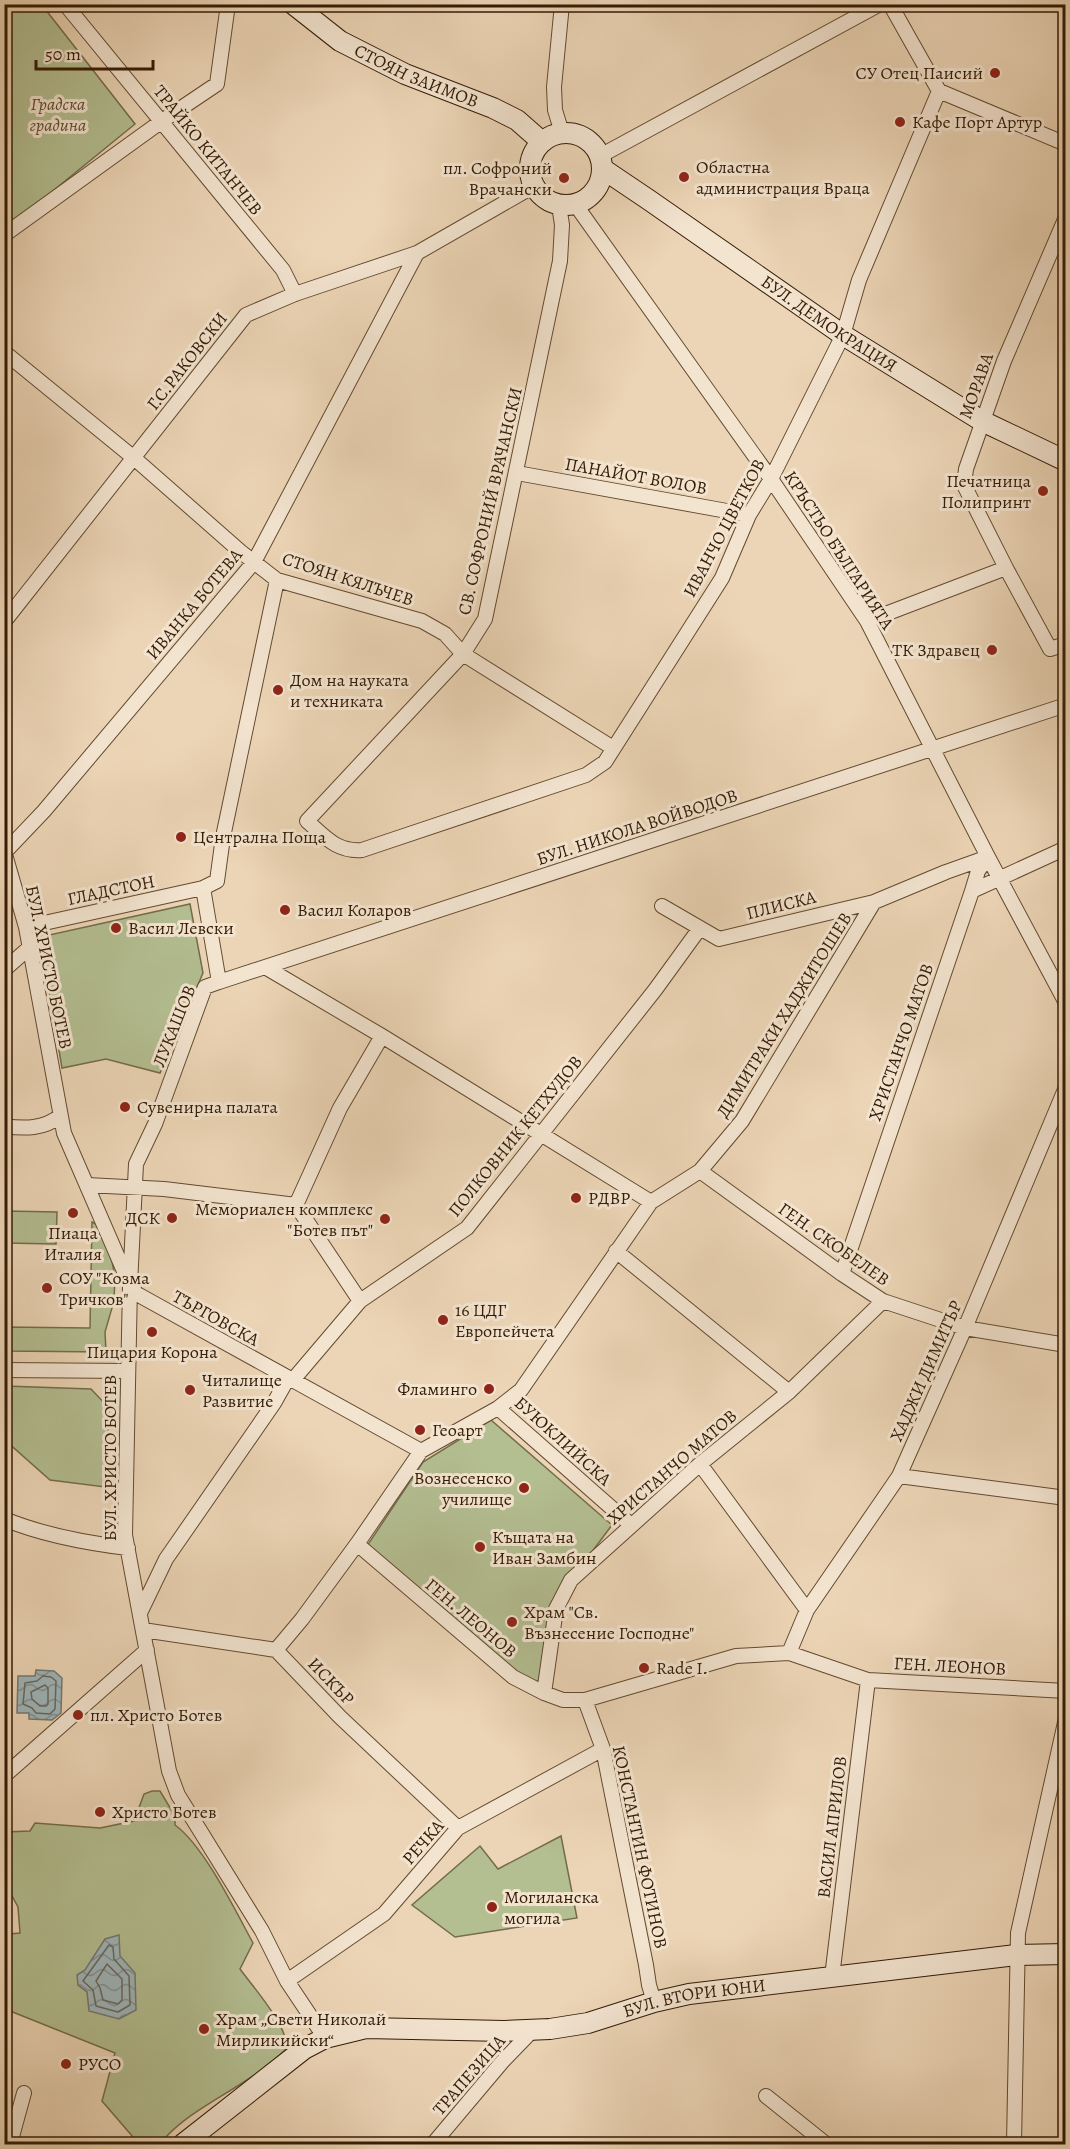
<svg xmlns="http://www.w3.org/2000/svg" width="1070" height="2149" viewBox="0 0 1070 2149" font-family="Alegreya,serif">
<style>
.green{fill:#b3be91;stroke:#746c4a;stroke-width:1.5}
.water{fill:url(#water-waves);stroke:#747871;stroke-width:1.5}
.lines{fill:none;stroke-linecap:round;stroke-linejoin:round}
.shore{stroke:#69685f;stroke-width:1.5}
.street-casing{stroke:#624a30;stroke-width:16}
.secondary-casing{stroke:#341b04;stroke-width:22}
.street{stroke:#f3e4d0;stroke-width:14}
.secondary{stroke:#f3e4d0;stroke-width:20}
.poi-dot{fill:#8f2418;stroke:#f3e4d0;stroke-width:2}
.labels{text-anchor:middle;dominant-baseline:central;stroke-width:6;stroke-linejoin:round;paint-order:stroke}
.poi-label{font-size:18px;fill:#341b04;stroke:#f3e4d0;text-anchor:start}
.street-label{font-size:18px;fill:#341b04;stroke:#f3e4d0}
.park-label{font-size:18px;font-style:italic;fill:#5a4c2e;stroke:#f3e4d0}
</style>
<defs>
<pattern id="water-waves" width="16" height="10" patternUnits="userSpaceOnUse" patternTransform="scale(1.5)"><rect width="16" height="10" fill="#9eb6ba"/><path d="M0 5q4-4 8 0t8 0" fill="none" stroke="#829395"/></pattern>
</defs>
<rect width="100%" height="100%" fill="#ecd5b6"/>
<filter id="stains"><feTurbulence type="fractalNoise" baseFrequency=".00333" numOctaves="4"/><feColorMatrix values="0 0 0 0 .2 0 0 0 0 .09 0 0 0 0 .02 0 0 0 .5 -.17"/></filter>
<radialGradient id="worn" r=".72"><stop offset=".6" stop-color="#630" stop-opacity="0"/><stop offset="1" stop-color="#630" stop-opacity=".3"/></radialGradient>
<path class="green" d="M 5,5 L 42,5 L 135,124 L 5,230 Z
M 190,904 L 203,973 L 160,1073 L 106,1059 L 62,1068 L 40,937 Z
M 5,1211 L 57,1212 L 56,1244 L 5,1243 Z
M 92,1222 L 105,1229 L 115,1276 L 114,1301 L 105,1332 L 106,1352 L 5,1351 L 5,1327 L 90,1328 Z
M 5,1386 L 91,1389 L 109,1408 L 105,1487 L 50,1480 L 7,1442 L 5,1443 Z
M 491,1420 L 612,1525 L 549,1609 L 539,1681 L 524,1683 L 367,1546 L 423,1462 Z
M 152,1791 L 160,1791 L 175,1816 L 175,1825 C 204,1846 235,1910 253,1943 L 240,1969 C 254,1988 287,2025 287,2048 C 252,2086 189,2106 160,2144 L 139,2144 L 102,2101 L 115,2053 L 5,2009 L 5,1958 L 9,1934 L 20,1933 L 18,1907 L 5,1883 L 5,1832 L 30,1831 L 35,1823 L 100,1828 L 134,1821 L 144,1794 Z
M 561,1836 L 577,1918 L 455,1937 L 412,1905 L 480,1846 L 498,1869 Z"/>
<path class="water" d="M 36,1670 L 54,1671 L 62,1678 L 61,1713 L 52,1720 L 29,1719 L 29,1713 L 17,1713 L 18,1676 L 35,1676 Z
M 119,1935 L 120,1956 L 135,1973 L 136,2010 L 119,2019 L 89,2011 L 87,1992 L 78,1985 L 77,1975 L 85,1970 L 105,1939 Z"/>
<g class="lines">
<path class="shore" d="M 43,1676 L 51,1677 L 56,1681 L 55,1709 L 50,1714 L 36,1713 L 32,1708 L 23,1704 L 25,1683 L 37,1681 Z
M 45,1685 L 48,1688 L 48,1704 L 46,1706 L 40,1706 L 32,1699 L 31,1692 Z
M 109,1945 L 113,1947 L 114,1959 L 129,1976 L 130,2005 L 118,2012 L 96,2006 L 93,1990 L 83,1981 Z
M 107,1964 L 122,1979 L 122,2000 L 118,2004 L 103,2000 L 100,1988 L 96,1981 Z"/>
<g class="street-casing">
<path id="street" d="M 65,4 L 283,270 L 295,294
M 562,4 L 554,87 L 555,110 L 562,133
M 890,4 L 939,91 L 1066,144
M 600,156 L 880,4
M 575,204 L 771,479 L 867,621 L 988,857 L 1066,1003
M 559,205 L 562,225 L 560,261 L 485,619 L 463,654 L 307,821 C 325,837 337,852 362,850 L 586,775 L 605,762 L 722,578 L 749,515 L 771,479 L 843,335 L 859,280 L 939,91
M 4,235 L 162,121 L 217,84 L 228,4
M 4,352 L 134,458 L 241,552 L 277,580 L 422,621 L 445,634 L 463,654 L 613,748
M 517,473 L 749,515
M 1006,568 L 964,485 L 966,469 L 1004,361 L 1066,217
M 277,580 L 223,837 L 217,881 L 203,888 L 219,982 L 205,987 L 155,1124 L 136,1164 L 130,1285 L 137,1294 L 421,1451
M 867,621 L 1006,568 L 1050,649 L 1066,644
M 4,622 L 246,315 L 295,294 L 417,253 L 534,186
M 4,851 L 26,927 L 64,1133 L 130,1285 L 125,1535 L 169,1771 L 178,1795 L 262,1931 L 287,1981 L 325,2038
M 5,852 L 44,811 L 254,562 L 417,253
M 972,891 L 978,871 L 988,857
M 662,906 L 719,939 L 874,902 L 946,872 L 988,857
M 26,927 L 203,888
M 265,967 L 382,1036 L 651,1202
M 4,970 L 30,947
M 219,982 L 1066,705
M 4,1126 C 25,1129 44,1129 60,1116
M 700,1171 L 842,1274 L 883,1301 L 965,1328 L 1066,1345
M 87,1185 L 164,1189 L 296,1205 L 360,1301
M 296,1205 L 340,1108 L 382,1036
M 616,1251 L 789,1392
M 842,1274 L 972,891 L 1066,848
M 4,1370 L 127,1371
M 292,1381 L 360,1301 L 467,1228 L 655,990 L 700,928
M 498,1408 L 631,1525
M 700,1464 L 807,1610
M 899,1476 L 1066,1498
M 4,1519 C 43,1535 86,1543 128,1548
M 357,1544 L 513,1677 L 544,1693 L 563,1700 L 585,1700 L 736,1656 L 789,1653 L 868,1680 L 1066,1691
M 140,1613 L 166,1559 L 274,1403 L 288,1378
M 143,1630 L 276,1650 L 340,1717 L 458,1828
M 276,1650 L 302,1619 L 357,1544 L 421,1451 L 498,1408 L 521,1390 L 651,1202 L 700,1171 L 742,1121 L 874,902
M 789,1653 L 807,1610 L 899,1476 L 965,1328 L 1066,1087
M 544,1693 L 556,1609 L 571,1580 L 700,1464 L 789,1392 L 883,1301
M 585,1700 L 603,1749 L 646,1965 L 649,1985 L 654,2002
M 4,1776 L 147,1650
M 832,1977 L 868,1680
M 287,1981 L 384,1914 L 458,1828 L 603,1749
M 766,2096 L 826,2144
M 10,2144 L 24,2093
M 433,2144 L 502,2062 L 533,2030
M 1014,2144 L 1018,1933 L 1066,1718"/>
</g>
<g class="secondary-casing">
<g id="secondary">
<path id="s1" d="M 293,4 L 340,41 L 405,74 L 493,108 L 517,120 L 542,142"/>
<circle cx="566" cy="169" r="36"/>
<path id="s2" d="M 603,169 L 649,200 L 843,335 L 982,421 L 1066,461"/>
<path id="s3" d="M 183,2144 L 304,2049 L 325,2038 L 366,2028 L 504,2031 L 550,2029 L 588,2023 L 654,2002 L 689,1994 L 1016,1955 L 1066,1954"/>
</g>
</g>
<use href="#street" class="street"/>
<use href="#secondary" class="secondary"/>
</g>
<g class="poi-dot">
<circle cx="995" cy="73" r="6"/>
<circle cx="900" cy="122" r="6"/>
<circle cx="684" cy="177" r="6"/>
<circle cx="564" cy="178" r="6"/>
<circle cx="1043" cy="491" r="6"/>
<circle cx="992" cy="650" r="6"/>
<circle cx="278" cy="690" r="6"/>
<circle cx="181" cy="837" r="6"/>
<circle cx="285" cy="910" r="6"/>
<circle cx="116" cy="928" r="6"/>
<circle cx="125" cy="1107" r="6"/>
<circle cx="576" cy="1198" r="6"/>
<circle cx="73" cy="1213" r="6"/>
<circle cx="172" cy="1218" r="6"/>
<circle cx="385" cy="1219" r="6"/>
<circle cx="47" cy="1288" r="6"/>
<circle cx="443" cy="1320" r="6"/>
<circle cx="152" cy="1332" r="6"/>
<circle cx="489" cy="1389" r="6"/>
<circle cx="190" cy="1390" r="6"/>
<circle cx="420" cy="1430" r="6"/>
<circle cx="524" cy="1488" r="6"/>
<circle cx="480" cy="1547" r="6"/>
<circle cx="512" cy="1622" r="6"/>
<circle cx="644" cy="1668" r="6"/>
<circle cx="78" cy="1715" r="6"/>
<circle cx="100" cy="1812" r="6"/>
<circle cx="492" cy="1907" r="6"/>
<circle cx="204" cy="2029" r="6"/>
<circle cx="66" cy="2064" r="6"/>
</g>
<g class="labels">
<g class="poi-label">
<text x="983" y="73" text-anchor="end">СУ Отец Паисий</text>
<text x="912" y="122">Кафе Порт Артур</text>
<text x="696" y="167">Областна<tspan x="696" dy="21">администрация Враца</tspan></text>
<text x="552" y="168" text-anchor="end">пл. Софроний<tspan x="552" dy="21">Врачански</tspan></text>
<text x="1031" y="481" text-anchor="end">Печатница<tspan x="1031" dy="21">Полипринт</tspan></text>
<text x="980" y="650" text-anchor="end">ТК Здравец</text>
<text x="290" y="680">Дом на науката<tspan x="290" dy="21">и техниката</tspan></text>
<text x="193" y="837">Централна Поща</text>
<text x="297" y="910">Васил Коларов</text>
<text x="128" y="928">Васил Левски</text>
<text x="137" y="1107">Сувенирна палата</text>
<text x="588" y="1198">РДВР</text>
<text x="373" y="1209" text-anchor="end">Мемориален комплекс<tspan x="373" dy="21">"Ботев път"</tspan></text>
<text x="160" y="1218" text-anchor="end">ДСК</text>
<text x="73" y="1233" text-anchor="middle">Пиаца<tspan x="73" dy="21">Италия</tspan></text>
<text x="59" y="1278">СОУ "Козма<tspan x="59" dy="21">Тричков"</tspan></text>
<text x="455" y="1310">16 ЦДГ<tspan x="455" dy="21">Европейчета</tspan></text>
<text x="152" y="1352" text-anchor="middle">Пицария Корона</text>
<text x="202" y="1380">Читалище<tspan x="202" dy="21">Развитие</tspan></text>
<text x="477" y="1389" text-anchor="end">Фламинго</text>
<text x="432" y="1430">Геоарт</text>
<text x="512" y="1478" text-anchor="end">Вознесенско<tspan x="512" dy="21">училище</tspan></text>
<text x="492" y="1537">Къщата на<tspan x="492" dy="21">Иван Замбин</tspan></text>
<text x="524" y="1612">Храм "Св.<tspan x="524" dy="21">Възнесение Господне"</tspan></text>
<text x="656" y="1668">Rade I.</text>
<text x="90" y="1715">пл. Христо Ботев</text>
<text x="112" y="1812">Христо Ботев</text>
<text x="504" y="1897">Могиланска<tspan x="504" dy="21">могила</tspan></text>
<text x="216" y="2019">Храм „Свети Николай<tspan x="216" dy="21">Мирликийски“</tspan></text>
<text x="78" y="2064">РУСО</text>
</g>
<g class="street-label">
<text stroke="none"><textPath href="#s1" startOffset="144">СТОЯН ЗАИМОВ</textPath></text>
<text transform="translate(208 150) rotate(51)">ТРАЙКО КИТАНЧЕВ</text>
<text stroke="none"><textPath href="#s2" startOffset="274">БУЛ. ДЕМОКРАЦИЯ</textPath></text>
<text transform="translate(187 361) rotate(-52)">Г.С.РАКОВСКИ</text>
<text transform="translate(976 386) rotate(-70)">МОРАВА</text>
<text transform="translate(636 476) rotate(10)">ПАНАЙОТ ВОЛОВ</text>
<text transform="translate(490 501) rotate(-77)">СВ. СОФРОНИЙ ВРАЧАНСКИ</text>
<text transform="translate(724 528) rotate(-62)">ИВАНЧО ЦВЕТКОВ</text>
<text transform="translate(839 550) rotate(57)">КРЪСТЬО БЪЛГАРИЯТА</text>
<text transform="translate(348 579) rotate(18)">СТОЯН КЯЛЪЧЕВ</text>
<text transform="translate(194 604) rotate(-50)">ИВАНКА БОТЕВА</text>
<text transform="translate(637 827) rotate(-18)">БУЛ. НИКОЛА ВОЙВОДОВ</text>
<text transform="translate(111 890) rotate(-12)">ГЛАДСТОН</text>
<text transform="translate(781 905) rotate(-14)">ПЛИСКА</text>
<text transform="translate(49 967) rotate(78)">БУЛ. ХРИСТО БОТЕВ</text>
<text transform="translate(784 1015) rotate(-58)">ДИМИТРАКИ ХАДЖИТОШЕВ</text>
<text transform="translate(174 1026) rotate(-68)">ЛУКАШОВ</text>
<text transform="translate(901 1042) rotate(-71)">ХРИСТАНЧО МАТОВ</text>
<text transform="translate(515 1136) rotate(-51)">ПОЛКОВНИК КЕТХУДОВ</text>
<text transform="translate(834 1244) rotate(35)">ГЕН. СКОБЕЛЕВ</text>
<text transform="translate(216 1318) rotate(29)">ТЪРГОВСКА</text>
<text transform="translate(926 1371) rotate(-66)">ХАДЖИ ДИМИТЪР</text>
<text transform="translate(563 1441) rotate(42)">БУЮКЛИЙСКА</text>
<text transform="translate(110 1458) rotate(-90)">БУЛ. ХРИСТО БОТЕВ</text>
<text transform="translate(672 1467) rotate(-41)">ХРИСТАНЧО МАТОВ</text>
<text transform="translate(471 1618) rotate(40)">ГЕН. ЛЕОНОВ</text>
<text transform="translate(950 1666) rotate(3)">ГЕН. ЛЕОНОВ</text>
<text transform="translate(331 1681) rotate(46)">ИСКЪР</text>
<text transform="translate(832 1827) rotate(-83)">ВАСИЛ АПРИЛОВ</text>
<text transform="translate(423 1842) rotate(-49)">РЕЧКА</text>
<text transform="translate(640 1847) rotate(78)">КОНСТАНТИН ФОТИНОВ</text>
<text stroke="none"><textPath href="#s3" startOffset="552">БУЛ. ВТОРИ ЮНИ</textPath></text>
<text transform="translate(469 2075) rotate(-49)">ТРАПЕЗИЦА</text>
</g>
<g class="park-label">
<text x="58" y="104">Градска<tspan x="58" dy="21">градина</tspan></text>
</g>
</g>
<rect width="1070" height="2149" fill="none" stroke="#ecd5b6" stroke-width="24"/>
<rect x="6" y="6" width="1058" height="2137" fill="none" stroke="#341b04" stroke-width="3"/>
<rect x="12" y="12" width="1046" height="2125" fill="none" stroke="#341b04" stroke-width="1.5"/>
<path d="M36 60v9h117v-9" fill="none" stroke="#341b04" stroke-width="3"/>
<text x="45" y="60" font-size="18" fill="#341b04" stroke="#f3e4d0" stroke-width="4.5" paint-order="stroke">50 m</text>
<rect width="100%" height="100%" filter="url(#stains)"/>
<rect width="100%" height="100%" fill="url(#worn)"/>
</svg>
